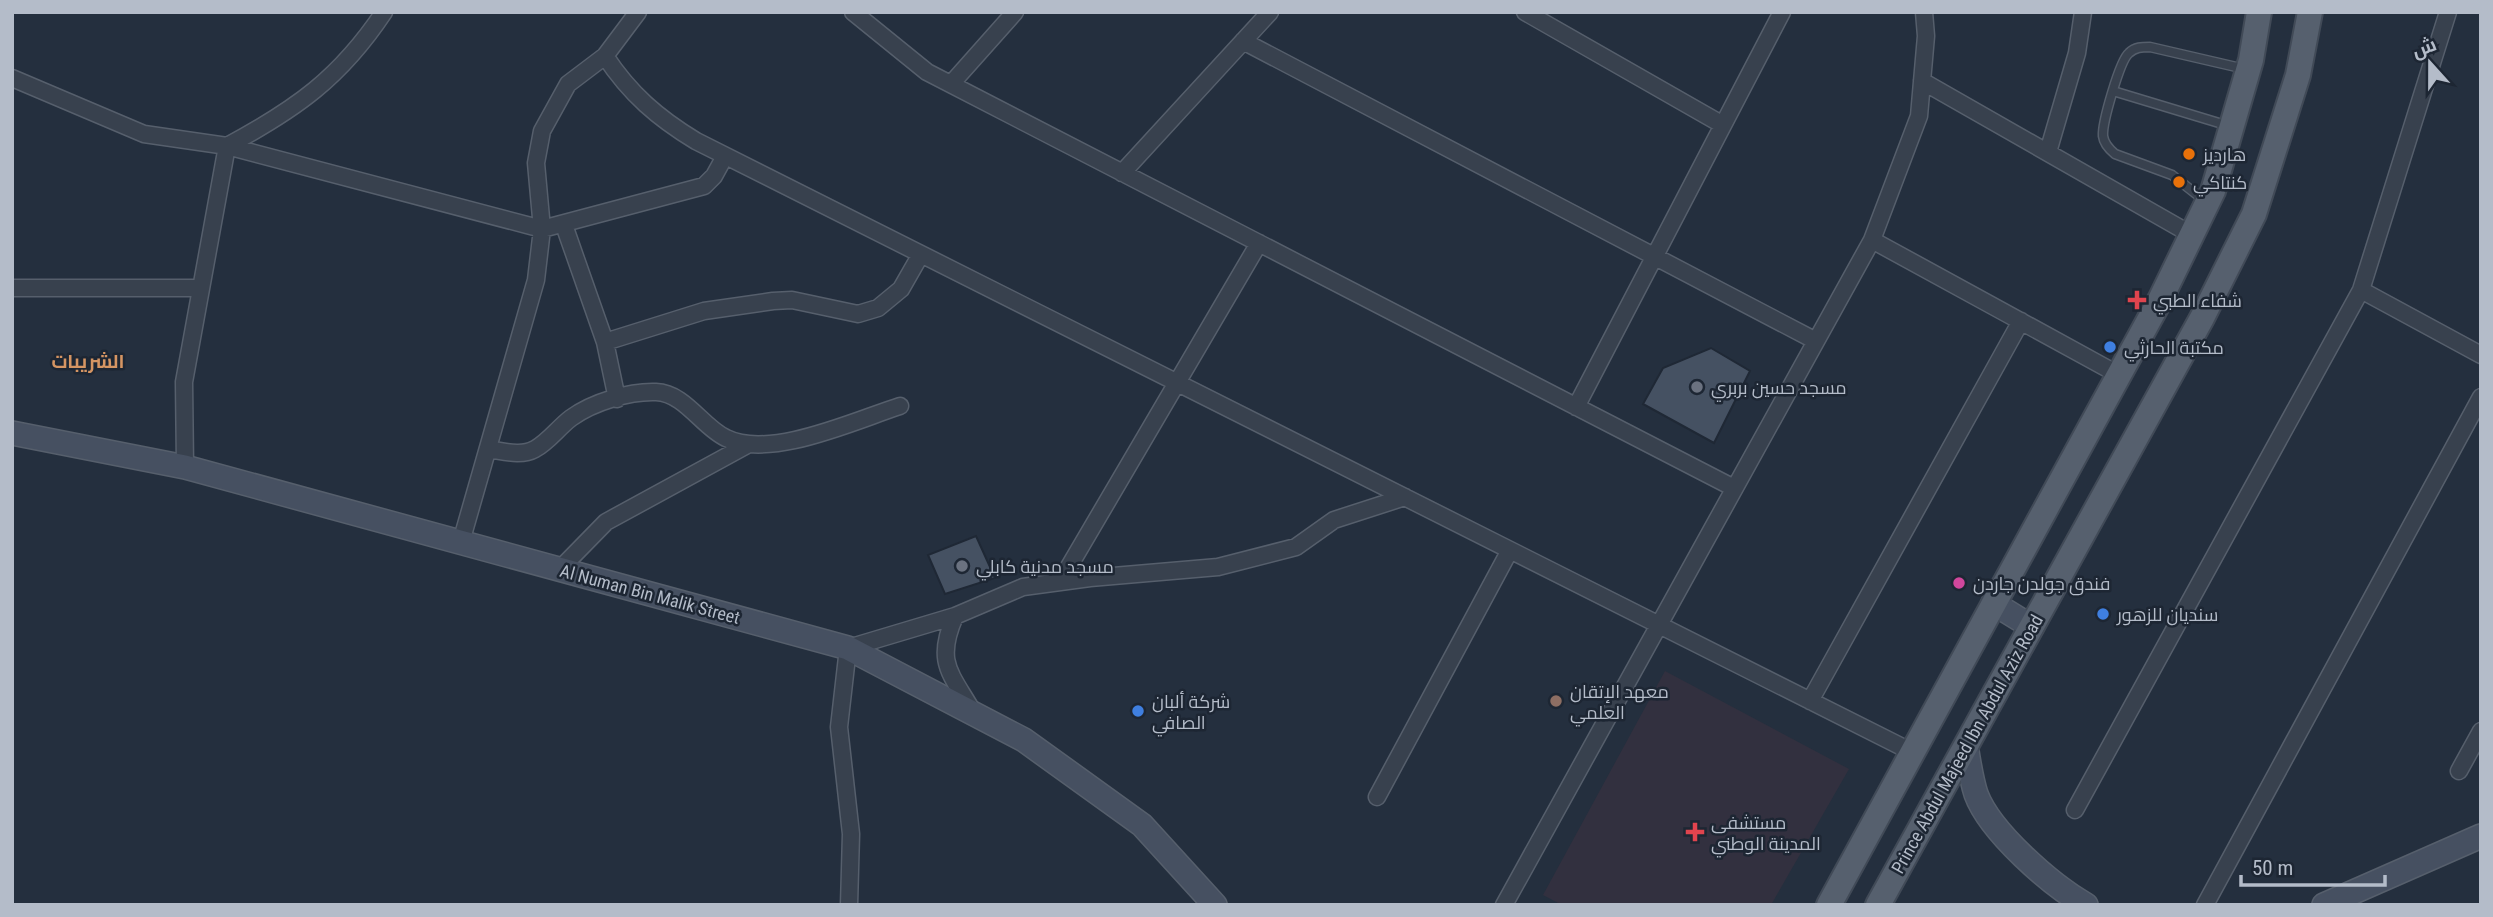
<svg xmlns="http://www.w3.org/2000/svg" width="2493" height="917" viewBox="0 0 2493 917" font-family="'Roboto Condensed',Cairo,sans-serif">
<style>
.medical{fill:#32303f}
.building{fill:#455162;stroke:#1f2835;stroke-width:2}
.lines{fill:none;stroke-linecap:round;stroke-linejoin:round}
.lane-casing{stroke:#565f6c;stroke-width:11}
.street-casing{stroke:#565f6c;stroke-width:19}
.secondary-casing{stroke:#565f6c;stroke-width:26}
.primary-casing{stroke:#414a57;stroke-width:28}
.lane{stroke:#38414e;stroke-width:8}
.street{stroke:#38414e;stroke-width:16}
.secondary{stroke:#465061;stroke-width:23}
.primary{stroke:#56606e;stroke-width:24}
.food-dot{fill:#e8710a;stroke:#1d2633;stroke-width:2.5}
.health-dot{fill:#e0444e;stroke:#1d2633;stroke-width:2.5}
.shop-dot{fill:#3f7fe0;stroke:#1d2633;stroke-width:2.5}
.worship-dot{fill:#6b7280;stroke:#1d2633;stroke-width:2.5}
.hotel-dot{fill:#d1479c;stroke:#1d2633;stroke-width:2.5}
.education-dot{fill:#8d6e63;stroke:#1d2633;stroke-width:2.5}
.labels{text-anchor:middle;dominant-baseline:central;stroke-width:5;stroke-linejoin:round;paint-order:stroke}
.poi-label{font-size:18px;fill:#b4bcc9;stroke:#1d2633;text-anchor:start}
.street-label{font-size:18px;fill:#b4bcc9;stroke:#1d2633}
.neighbourhood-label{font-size:19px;font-weight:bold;fill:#d59563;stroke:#1d2633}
</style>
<rect width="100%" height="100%" fill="#242f3e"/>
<path class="medical" d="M 1665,671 L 1849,769 L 1771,905 L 1562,905 L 1543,895 Z"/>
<path class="building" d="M 1711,348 L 1750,371 L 1714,443 L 1643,404 L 1663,368 Z
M 976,536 L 995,578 L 945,594 L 928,555 Z"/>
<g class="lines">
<g class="lane-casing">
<path id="lane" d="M 2113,91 L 2229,126
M 2205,201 L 2172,175 L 2115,154 C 2109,149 2104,144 2103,136 C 2102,123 2120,60 2129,53 C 2135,47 2142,47 2150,47 L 2245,69"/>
</g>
<g class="street-casing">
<path id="street" d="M 638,12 L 605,56 C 630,94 658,118 696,141 L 1912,752
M 853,12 L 927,72 L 1734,488
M 1525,12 L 1723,125
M 1243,41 L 1816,341
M 12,78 L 144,134 L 227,146 L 542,229 L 704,186 L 714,176 L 725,156
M 1922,81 L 2192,235
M 951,84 L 1015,12
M 2048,152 L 2077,53 L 2083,12
M 1122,173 L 1270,12
M 564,225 L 605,342 L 617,399
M 1872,240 L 2119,375
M 12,288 L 200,288
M 2361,290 L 2481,355
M 605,342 L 704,311 L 773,301 L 792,300 L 858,314 L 878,308 L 901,289 L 921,254
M 1576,407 L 1782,12
M 488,449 C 503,451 521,457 535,449 C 548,442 559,427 571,418 C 593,402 630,391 656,392 C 685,393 702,427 726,438 C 770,460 856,420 900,406
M 185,467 L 184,382 L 227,146 C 296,109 340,78 384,12
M 461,542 L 536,280 L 542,229 L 536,163 L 542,131 L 568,84 L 605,56
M 560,569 L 606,522 L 749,444
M 1060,582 L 1259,243
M 955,616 C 935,662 950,672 973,712
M 1810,701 L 2021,321
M 2459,771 L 2481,731
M 1377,797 L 1510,550
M 2075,810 L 2361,290 L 2448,12
M 849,905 L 851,834 L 839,727 L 848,648 L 955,616 L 1023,587 L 1090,578 L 1218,567 L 1296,547 L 1334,520 L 1405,497
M 1504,905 L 1872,240 L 1919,116 L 1926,36 L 1924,12
M 2205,905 L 2481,397"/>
</g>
<g class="secondary-casing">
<path id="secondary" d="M 12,433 L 185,467 L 848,648 L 1024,740 L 1142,825 L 1215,905
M 1993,603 L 2032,627
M 1966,746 C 1969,762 1971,779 1976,794 C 1990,832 2051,885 2086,905
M 2324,905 L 2481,836"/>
</g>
<g class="primary-casing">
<path id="primary" d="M 1829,905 L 2160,300 L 2213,191 L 2251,60 L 2259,12
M 1878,905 L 2202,318 L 2254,214 L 2298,75 L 2310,12"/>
</g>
<use href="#lane" class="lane"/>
<use href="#street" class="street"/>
<use href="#secondary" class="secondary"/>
<use href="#primary" class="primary"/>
</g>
<g class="food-dot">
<circle cx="2189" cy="154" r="7"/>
<circle cx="2179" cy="182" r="7"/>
</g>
<g class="health-dot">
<path d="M2133.5 289.5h7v7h7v7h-7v7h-7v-7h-7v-7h7z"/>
<path d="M1691.5 821.5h7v7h7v7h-7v7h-7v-7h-7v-7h7z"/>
</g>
<g class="shop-dot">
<circle cx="2110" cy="347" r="7"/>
<circle cx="2103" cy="614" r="7"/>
<circle cx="1138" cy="711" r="7"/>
</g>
<g class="worship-dot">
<circle cx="1697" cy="387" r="7"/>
<circle cx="962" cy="566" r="7"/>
</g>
<circle class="hotel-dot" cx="1959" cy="583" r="7"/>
<circle class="education-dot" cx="1556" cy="701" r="7"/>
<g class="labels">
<g class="poi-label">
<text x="2203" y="154">هارديز</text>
<text x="2193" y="182">كنتاكي</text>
<text x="2153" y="300">شفاء الطبي</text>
<text x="2124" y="347">مكتبة الحارثي</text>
<text x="1711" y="387">مسجد حسين بربري</text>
<text x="976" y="566">مسجد مدنية كابلي</text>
<text x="1973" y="583">فندق جولدن جاردن</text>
<text x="2117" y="614">سنديان للزهور</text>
<text x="1570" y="691">معهد الإتقان<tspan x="1570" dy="21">العلمي</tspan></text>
<text x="1152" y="701">شركة ألبان<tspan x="1152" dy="21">الصافي</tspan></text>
<text x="1711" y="822">مستشفى<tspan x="1711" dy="21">المدينة الوطني</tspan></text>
</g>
<g class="street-label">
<text transform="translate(650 594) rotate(15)">Al Numan Bin Malik Street</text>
<text transform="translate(1967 744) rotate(-61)">Prince Abdul Majeed Ibn Abdul Aziz Road</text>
</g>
<g class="neighbourhood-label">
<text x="88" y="361">الشريبات</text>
</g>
</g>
<rect width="2493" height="917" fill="none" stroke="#b4bcc9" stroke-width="28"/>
<g transform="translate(2430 63) rotate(339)" stroke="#1d2633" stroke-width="5" paint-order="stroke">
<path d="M0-5L12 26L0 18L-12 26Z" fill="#b4bcc9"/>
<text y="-10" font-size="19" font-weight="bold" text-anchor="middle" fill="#b4bcc9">ش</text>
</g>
<path d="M2241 875v10h144v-10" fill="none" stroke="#b4bcc9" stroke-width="3.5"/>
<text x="2252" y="875" font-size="21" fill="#b4bcc9" stroke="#1d2633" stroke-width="5" paint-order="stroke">50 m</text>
</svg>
